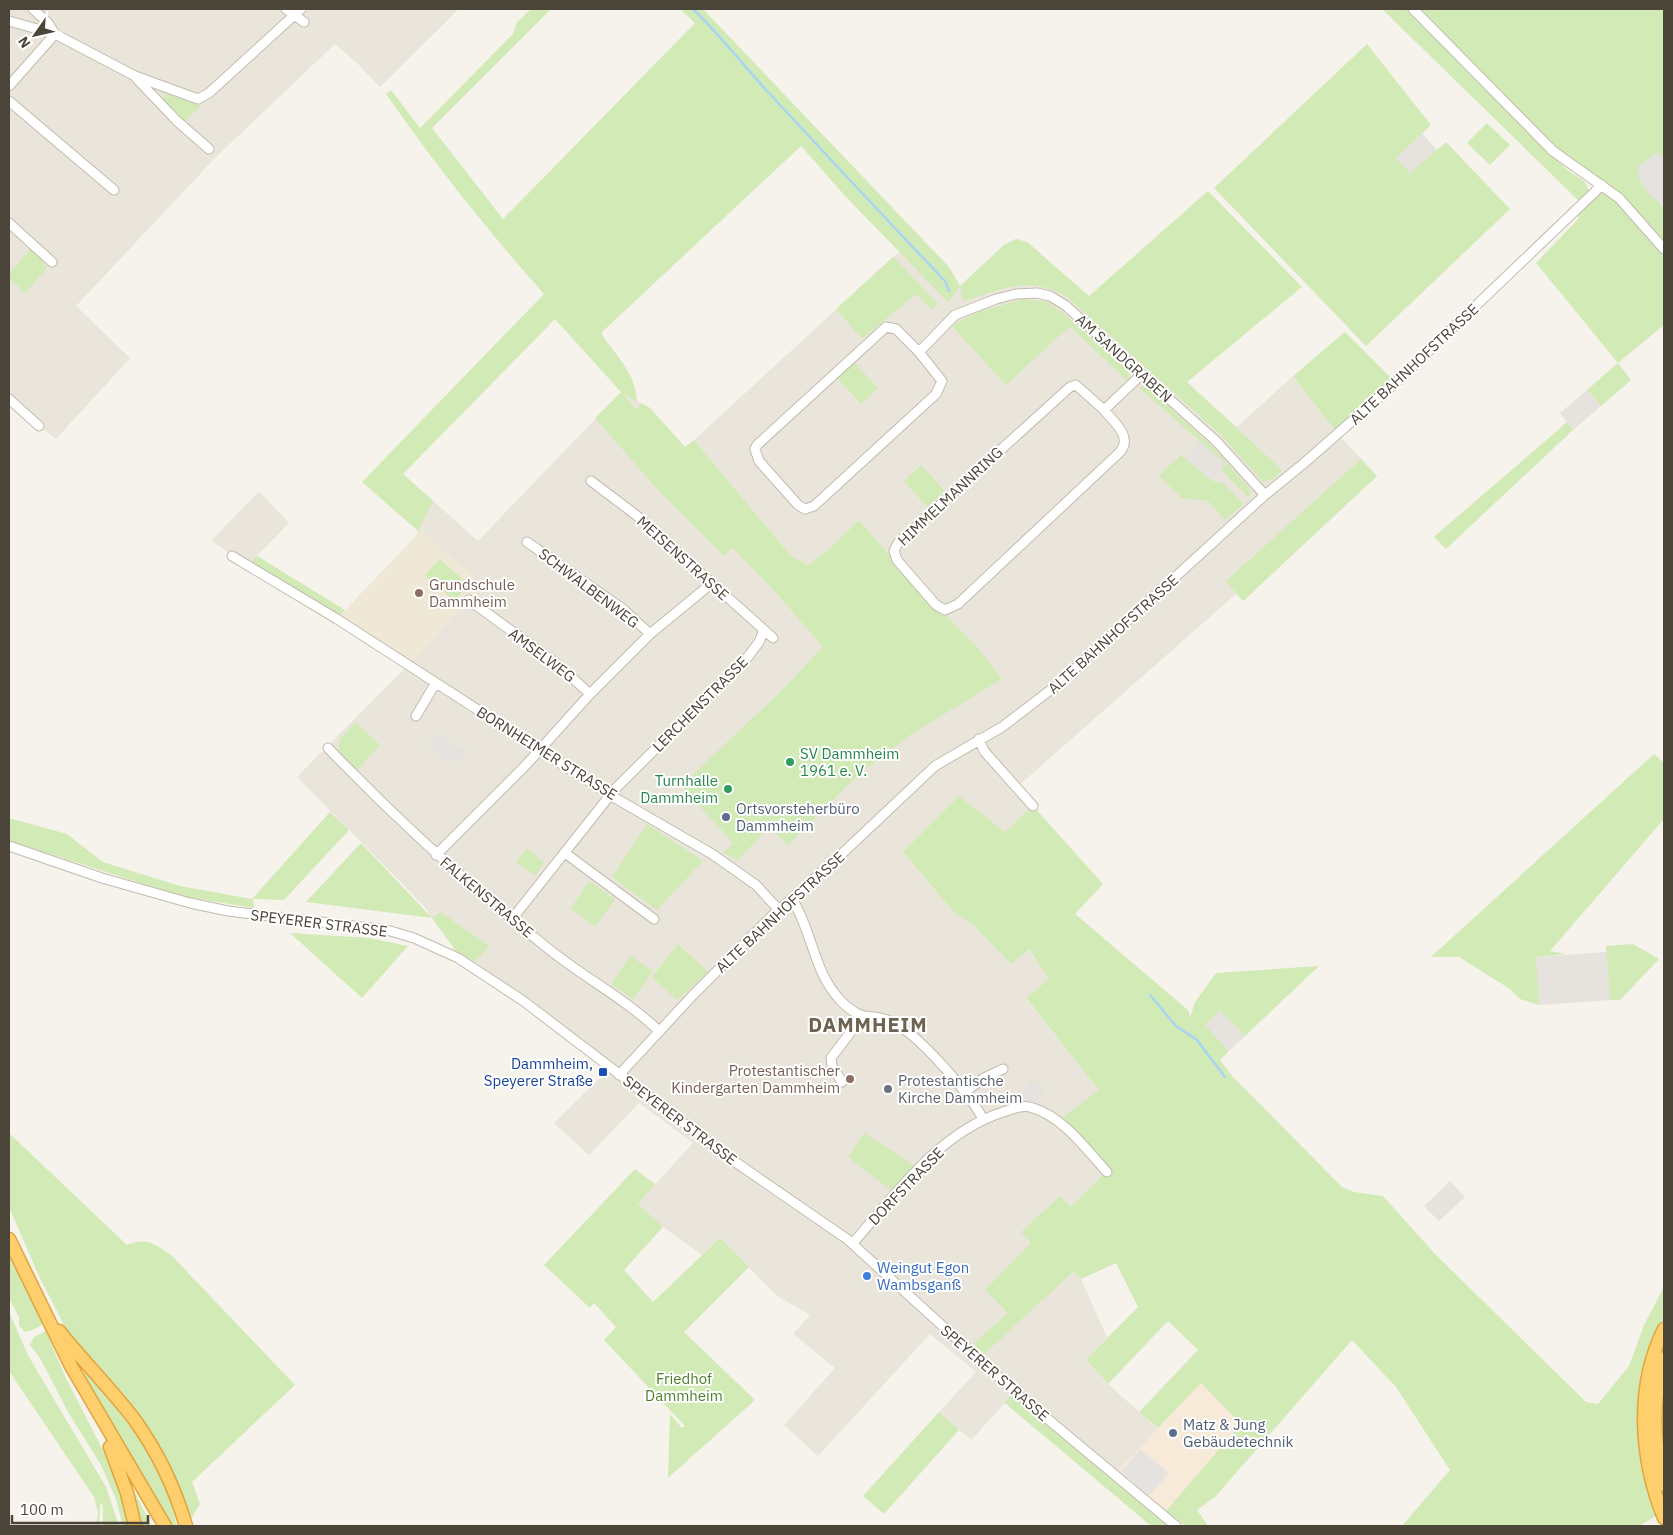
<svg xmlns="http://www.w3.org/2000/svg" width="1673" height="1535" viewBox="0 0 1673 1535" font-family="'IBM Plex Sans',sans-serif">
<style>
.residential{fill:#eae5da}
.commercial{fill:#f7ead8}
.industrial{fill:#e6e2dd}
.education{fill:#efe8d6}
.green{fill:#d2eab5}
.parking{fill:#e5e3e0}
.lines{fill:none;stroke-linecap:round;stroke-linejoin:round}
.stream{stroke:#a9d4f2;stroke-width:2.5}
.minor-casing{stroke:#c2bbae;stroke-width:11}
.highway-casing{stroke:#e0a43c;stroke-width:15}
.minor{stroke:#fff;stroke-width:9}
.highway{stroke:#ffcf6e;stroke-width:12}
.education-dot{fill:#8d6e63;stroke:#fff;stroke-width:2}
.leisure-dot{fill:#2e9e5b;stroke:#fff;stroke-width:2}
.service-dot{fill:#5c6f8a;stroke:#fff;stroke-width:2}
.transit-dot{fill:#1a4fb4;stroke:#fff;stroke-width:2}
.worship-dot{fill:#6b7280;stroke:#fff;stroke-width:2}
.shop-dot{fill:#3f7fe0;stroke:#fff;stroke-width:2}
.labels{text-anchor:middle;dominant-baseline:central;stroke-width:4;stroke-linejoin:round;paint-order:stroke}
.street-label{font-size:15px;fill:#4b4439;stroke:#fff}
.education-label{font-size:15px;fill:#785e54;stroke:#fff;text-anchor:start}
.leisure-label{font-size:15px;fill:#27864d;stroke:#fff;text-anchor:start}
.service-label{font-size:15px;fill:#4e5e75;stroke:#fff;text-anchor:start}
.transit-label{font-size:15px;fill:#164399;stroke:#fff;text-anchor:end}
.worship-label{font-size:15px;fill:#5b616d;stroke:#fff;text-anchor:start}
.shop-label{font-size:15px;fill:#366cbe;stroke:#fff;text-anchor:start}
.park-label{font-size:15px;fill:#4a7f2a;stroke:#fff}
.district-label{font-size:20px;font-weight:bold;letter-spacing:1px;fill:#6e6250;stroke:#fff}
</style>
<rect width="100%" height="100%" fill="#f6f3ec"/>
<path class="residential" d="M 9,9 L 459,9 L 380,87 L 359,65 L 335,44 L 216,157 L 76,306 L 130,358 L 56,439 L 12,405 L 9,407 Z
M 1016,239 L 1027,242 L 1237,427 L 1293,376 L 1338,434 L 1377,476 L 1243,601 L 1236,594 L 1017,787 L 1033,806 L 1006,833 L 903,852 L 953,911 L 974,926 L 1011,963 L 1028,949 L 1050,979 L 1026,999 L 1100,1090 L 1058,1121 L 1107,1172 L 1071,1208 L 1060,1196 L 1073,1272 L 1081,1279 L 1107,1337 L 1086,1359 L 1108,1384 L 1157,1428 L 1218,1449 L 1152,1526 L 1005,1403 L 971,1440 L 939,1412 L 976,1372 L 930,1334 L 818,1456 L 784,1425 L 835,1368 L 793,1334 L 810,1315 L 777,1296 L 720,1238 L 702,1255 L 663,1227 L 637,1204 L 693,1143 L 639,1103 L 589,1155 L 554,1123 L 601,1077 L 618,1067 L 475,962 L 456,951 L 423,905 L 297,777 L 408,665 L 337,619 L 416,536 L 418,531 L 381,498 L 403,474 L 478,541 L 621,392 L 650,408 L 713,479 L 840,634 L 911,580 L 859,520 L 828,550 L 808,565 L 791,556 L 694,440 L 900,251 L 948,301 L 960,286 L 1004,245 Z
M 259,491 L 289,523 L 248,565 L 211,541 Z"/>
<path class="commercial" d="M 1201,1383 L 1241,1424 L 1166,1511 L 1156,1508 L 1115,1474 Z"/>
<path class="industrial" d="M 1422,133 L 1437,150 L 1410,173 L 1396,158 Z
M 1587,390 L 1601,406 L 1573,430 L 1560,413 Z
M 1199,441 L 1226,464 L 1212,481 L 1185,458 Z
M 1607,952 L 1610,1000 L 1539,1005 L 1536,957 Z
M 1220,1010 L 1245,1036 L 1229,1051 L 1204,1025 Z
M 1450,1181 L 1465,1197 L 1439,1221 L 1424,1206 Z"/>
<path class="education" d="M 422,530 L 483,586 L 408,665 L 337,619 Z"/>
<path class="green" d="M 531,9 L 551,9 L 432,128 L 503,219 L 695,23 L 680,9 L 703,9 L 949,267 L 960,286 L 1004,245 L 1016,239 L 1027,242 L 1089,296 L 1208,191 L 1302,287 L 1187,382 L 1282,470 L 1273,479 L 1263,482 L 1221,435 L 1066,296 C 1027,276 1004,288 965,301 L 963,299 L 960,287 L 948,302 L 846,197 L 801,146 L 601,333 C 615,355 637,374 637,402 L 623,393 L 636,410 L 641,403 L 650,408 L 685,447 L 694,440 L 791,556 L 808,565 L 828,550 L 859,520 L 911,580 L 977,647 L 1002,679 L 910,735 L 859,774 L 788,845 L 769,827 L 738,860 L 724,853 L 733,843 L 681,786 L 779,693 L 823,647 L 780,597 L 733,548 L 724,556 L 660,492 L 595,418 L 621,392 L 555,319 L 403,474 L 433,501 L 418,531 L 362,482 L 544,294 C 487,230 434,163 386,94 L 391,90 L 420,128 L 513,34 L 517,22 Z
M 1382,9 L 1407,9 L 1566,169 L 1585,182 L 1589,191 L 1579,201 Z
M 1415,9 L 1664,9 L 1664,159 L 1658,153 L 1661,206 L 1664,207 L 1664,325 L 1618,363 L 1631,380 L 1601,406 L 1587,390 L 1618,363 L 1536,263 L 1579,218 L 1575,213 L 1601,185 L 1574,167 Z
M 1367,44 L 1431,125 L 1396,158 L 1410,173 L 1446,142 L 1510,209 L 1366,346 L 1214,188 Z
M 167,94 L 201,106 L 184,122 L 162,99 Z
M 1487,123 L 1510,145 L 1490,165 L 1467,143 Z
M 32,247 L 47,267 L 26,293 L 9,278 L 9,274 Z
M 893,257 L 938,304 L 932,309 L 916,294 L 862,339 L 836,309 Z
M 1024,299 L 1048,302 L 1074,322 L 1131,373 L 1126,380 L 1070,326 L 1006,385 L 952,326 L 977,312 Z
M 1345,332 L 1395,382 L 1338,434 L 1293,376 Z
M 853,361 L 878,388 L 861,404 L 836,377 Z
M 1138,387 L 1147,387 L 1210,444 L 1247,485 L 1251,493 L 1249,498 L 1221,470 L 1226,464 Z
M 1567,422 L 1573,430 L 1446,549 L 1434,537 Z
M 1181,455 L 1212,481 L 1223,483 L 1243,504 L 1225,520 L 1208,501 L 1181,498 L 1159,475 Z
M 1361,459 L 1377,476 L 1243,601 L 1226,581 Z
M 921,465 L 945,491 L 927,507 L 904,481 Z
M 257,556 L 345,610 L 337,619 L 248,565 Z
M 440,559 L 469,585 L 454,601 L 425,575 Z
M 356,722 L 380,745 L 357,770 L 338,750 L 340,739 Z
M 1654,754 L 1664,763 L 1664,819 L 1550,951 L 1567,954 L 1536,957 L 1539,1005 L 1520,999 L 1510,989 L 1459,957 L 1431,957 Z
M 959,796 L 1005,832 L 1033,806 L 1103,884 L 1075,914 L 1188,1010 L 1190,1017 L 1195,1002 L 1216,973 L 1319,966 L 1245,1036 L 1220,1011 L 1205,1025 L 1229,1051 L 1220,1060 L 1233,1077 L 1342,1187 L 1354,1192 L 1383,1196 L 1435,1254 L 1586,1402 L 1598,1404 L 1629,1366 L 1644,1325 L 1664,1287 L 1664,1320 L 1654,1338 L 1647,1479 L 1656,1516 L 1639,1526 L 1402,1526 L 1450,1470 L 1396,1387 L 1352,1340 L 1215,1497 L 1197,1510 L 1208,1526 L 1185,1526 L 1166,1511 L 1241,1424 L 1201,1383 L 1158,1428 L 1139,1412 L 1198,1350 L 1168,1321 L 1108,1384 L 1086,1359 L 1138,1307 L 1116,1263 L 1081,1279 L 1073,1272 L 984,1354 L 973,1344 L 1008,1313 L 985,1290 L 1031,1243 L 1021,1232 L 1060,1196 L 1071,1207 L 1106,1172 L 1058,1121 L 1099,1090 L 1026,998 L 1049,979 L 1029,949 L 1011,964 L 974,926 L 953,911 L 903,852 Z
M 330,812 L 349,830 L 284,900 L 253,899 L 254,908 L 181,896 L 9,841 L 9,818 L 67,834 L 103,862 L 180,886 L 252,899 Z
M 647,824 L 703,861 L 657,910 L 612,877 Z
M 361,843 L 432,918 L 441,912 L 489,946 L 475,962 L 456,951 L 432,918 L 306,902 Z
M 527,849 L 544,862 L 535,876 L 516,862 Z
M 589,881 L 615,899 L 595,927 L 571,908 Z
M 290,933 L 369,938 L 408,946 L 362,998 Z
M 678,944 L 708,972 L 677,1000 L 652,977 Z
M 1633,944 L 1659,959 L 1620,1000 L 1610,1000 L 1606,946 Z
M 630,956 L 653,971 L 633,999 L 611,984 Z
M 9,1133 L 127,1245 C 147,1237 154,1244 171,1255 L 295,1385 L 192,1482 L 200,1504 L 191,1519 L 170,1467 L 66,1329 L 39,1276 L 9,1207 Z
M 864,1133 L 915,1166 L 892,1191 L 848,1157 Z
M 635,1169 L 655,1184 L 638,1204 L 663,1227 L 624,1270 L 653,1302 L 720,1238 L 749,1267 L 684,1332 L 755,1400 L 668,1478 L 670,1414 L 682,1428 L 685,1426 L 604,1340 L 616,1327 L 594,1303 L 590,1308 L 544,1265 Z
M 9,1254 L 43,1324 L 33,1330 L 25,1332 L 19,1326 L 19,1317 L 9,1298 Z
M 9,1312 L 29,1357 L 106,1487 L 119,1526 L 103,1526 L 103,1503 L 100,1505 L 99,1526 L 96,1526 L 98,1512 L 94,1497 L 9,1371 Z
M 46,1331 L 64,1374 L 114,1472 L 131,1526 L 123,1526 L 116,1499 L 101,1465 L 68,1412 L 40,1358 L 30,1345 L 34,1337 Z
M 85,1371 C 125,1416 165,1466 177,1526 L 173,1526 L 83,1374 Z
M 1664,1386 L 1664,1465 C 1659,1440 1659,1411 1664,1386 Z
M 1011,1395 L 1169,1526 L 1151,1526 L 1005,1403 Z
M 939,1412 L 959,1430 L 884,1514 L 863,1496 Z
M 132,1487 L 152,1526 L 140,1526 Z"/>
<path class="parking" d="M 1658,152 L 1664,159 L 1664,207 L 1650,195 L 1639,179 L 1638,167 Z
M 434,732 L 465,751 L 455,764 L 428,747 Z
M 1032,1080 L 1045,1089 L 1035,1104 L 1024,1102 L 1020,1097 Z
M 1140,1449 L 1169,1473 L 1149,1496 L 1121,1472 Z"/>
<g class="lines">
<path class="stream" d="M 693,9 C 720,35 743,65 769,93 C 827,156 886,219 945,281 L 949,291
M 1150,995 L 1176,1026 L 1197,1040 L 1225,1077"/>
<g class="minor-casing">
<path id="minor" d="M 33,9 L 48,23 L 55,34
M 286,9 L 304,22
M 1413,9 L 1553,151 L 1619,198 L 1664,249
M 9,21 L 55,34 L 135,76 L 198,99 L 209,93 L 301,9
M 136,78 L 177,121 L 209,149
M 9,86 L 55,34
M 9,101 L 114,190
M 9,223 L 52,262
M 919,352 L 896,329 L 886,327 L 757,445 L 755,449 L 759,461 L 798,505 L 805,509 L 814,506 L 936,394 L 942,381 L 919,352 L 955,315 L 996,299 L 1016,294 L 1037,293 L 1050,296 L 1065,305 L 1216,441 L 1265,495
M 9,399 L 39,426
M 1104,410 L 1076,385 L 1070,387 L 898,543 L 894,551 L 897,560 L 936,605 L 945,610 L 958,604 L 1120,452 C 1133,437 1114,422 1104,410 L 1142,374
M 591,481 L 636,515 L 773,638
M 527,542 L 623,609 L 650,634
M 232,556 L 337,619 L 610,795 L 712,854 L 756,885 L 779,910
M 469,600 L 557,664 L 590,694
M 416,716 L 435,684
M 979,739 L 984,751 L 1033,806
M 328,748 C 398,821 471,887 550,950 C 585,978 627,1000 659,1031
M 9,846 L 102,878 L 190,903 L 228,911 L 387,930 L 414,938 L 458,958 L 522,1000 L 728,1157 L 847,1239 L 1014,1391 L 1176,1526
M 565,853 L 654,919
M 436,855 L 526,765 L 590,694 L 650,634 L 712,583
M 792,899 C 813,932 813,972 841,1001 C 865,1025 869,1011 892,1022 C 919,1034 969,1093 983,1119
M 512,919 L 615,789 L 747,658 L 759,642 L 764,630
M 619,1075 L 693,995 L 772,916 L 830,865 L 935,766 L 1002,727 L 1057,685 L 1265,495 L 1303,464 L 1392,386 L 1602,185
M 842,1082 L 832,1066 L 831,1058 L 862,1017
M 965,1092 L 984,1078 L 1003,1069
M 853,1243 C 896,1194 938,1133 1003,1112 C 1012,1109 1023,1104 1033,1108 C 1063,1117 1086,1149 1107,1172"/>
</g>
<g class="highway-casing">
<path id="highway" d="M 9,1239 L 71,1366 L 165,1526
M 1664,1329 C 1635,1387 1640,1459 1664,1518
M 59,1331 C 83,1361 111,1389 134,1419 C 157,1451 175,1488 186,1526
M 1664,1358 C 1652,1400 1653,1442 1664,1485
M 110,1447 L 127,1493 L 135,1526"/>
</g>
<use href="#minor" class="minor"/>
<use href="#highway" class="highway"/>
</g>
<g class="education-dot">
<circle cx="419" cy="593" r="5"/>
<circle cx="850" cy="1079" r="5"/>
</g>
<g class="leisure-dot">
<circle cx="790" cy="762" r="5"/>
<circle cx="728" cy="789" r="5"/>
</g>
<g class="service-dot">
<circle cx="726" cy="817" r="5"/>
<circle cx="1173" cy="1433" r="5"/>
</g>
<rect class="transit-dot" x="598" y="1067" width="10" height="10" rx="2.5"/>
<circle class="worship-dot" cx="888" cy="1089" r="5"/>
<circle class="shop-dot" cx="867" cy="1276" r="5"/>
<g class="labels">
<g class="street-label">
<text transform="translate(1124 358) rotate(42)">AM SANDGRABEN</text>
<text transform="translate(1414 364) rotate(-43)">ALTE BAHNHOFSTRASSE</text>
<text transform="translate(950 496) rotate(-43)">HIMMELMANNRING</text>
<text transform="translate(683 558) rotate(42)">MEISENSTRASSE</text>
<text transform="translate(589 588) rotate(37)">SCHWALBENWEG</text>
<text transform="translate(1113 634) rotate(-42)">ALTE BAHNHOFSTRASSE</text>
<text transform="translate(542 655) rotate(37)">AMSELWEG</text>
<text transform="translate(700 704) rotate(-45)">LERCHENSTRASSE</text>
<text transform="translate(547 753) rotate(32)">BORNHEIMER STRASSE</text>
<text transform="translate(487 897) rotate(40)">FALKENSTRASSE</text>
<text transform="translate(780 912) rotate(-43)">ALTE BAHNHOFSTRASSE</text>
<text transform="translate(319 923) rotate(7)">SPEYERER STRASSE</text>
<text transform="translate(680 1120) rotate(37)">SPEYERER STRASSE</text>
<text transform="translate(906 1186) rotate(-46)">DORFSTRASSE</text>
<text transform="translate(995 1373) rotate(41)">SPEYERER STRASSE</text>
</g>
<g class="education-label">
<text x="429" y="584">Grundschule<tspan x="429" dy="17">Dammheim</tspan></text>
<text x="840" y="1070" text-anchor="end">Protestantischer<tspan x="840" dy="17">Kindergarten Dammheim</tspan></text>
</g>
<g class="leisure-label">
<text x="800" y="753">SV Dammheim<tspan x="800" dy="17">1961 e. V.</tspan></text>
<text x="718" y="780" text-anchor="end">Turnhalle<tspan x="718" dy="17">Dammheim</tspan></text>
</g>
<g class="service-label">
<text x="736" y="808">Ortsvorsteherbüro<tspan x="736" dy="17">Dammheim</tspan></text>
<text x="1183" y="1424">Matz &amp; Jung<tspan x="1183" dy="17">Gebäudetechnik</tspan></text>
</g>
<g class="transit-label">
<text x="593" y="1063">Dammheim,<tspan x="593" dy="17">Speyerer Straße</tspan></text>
</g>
<g class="worship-label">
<text x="898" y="1080">Protestantische<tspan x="898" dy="17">Kirche Dammheim</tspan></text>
</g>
<g class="shop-label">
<text x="877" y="1267">Weingut Egon<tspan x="877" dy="17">Wambsganß</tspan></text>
</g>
<g class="park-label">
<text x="684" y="1378">Friedhof<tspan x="684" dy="17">Dammheim</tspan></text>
</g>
<g class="district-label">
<text x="868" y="1024">DAMMHEIM</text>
</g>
</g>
<rect width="1673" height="1535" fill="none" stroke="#4b4439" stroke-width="20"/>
<g transform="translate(35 35) rotate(236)" stroke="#ffffff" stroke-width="4" paint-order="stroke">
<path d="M0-4L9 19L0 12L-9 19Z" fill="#4b4439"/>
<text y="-8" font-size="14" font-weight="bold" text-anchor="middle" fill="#4b4439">N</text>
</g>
<path d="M12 1515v8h136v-8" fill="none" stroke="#4b4439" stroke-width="2.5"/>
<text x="20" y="1515" font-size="15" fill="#4b4439" stroke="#ffffff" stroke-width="4" paint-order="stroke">100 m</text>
</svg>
